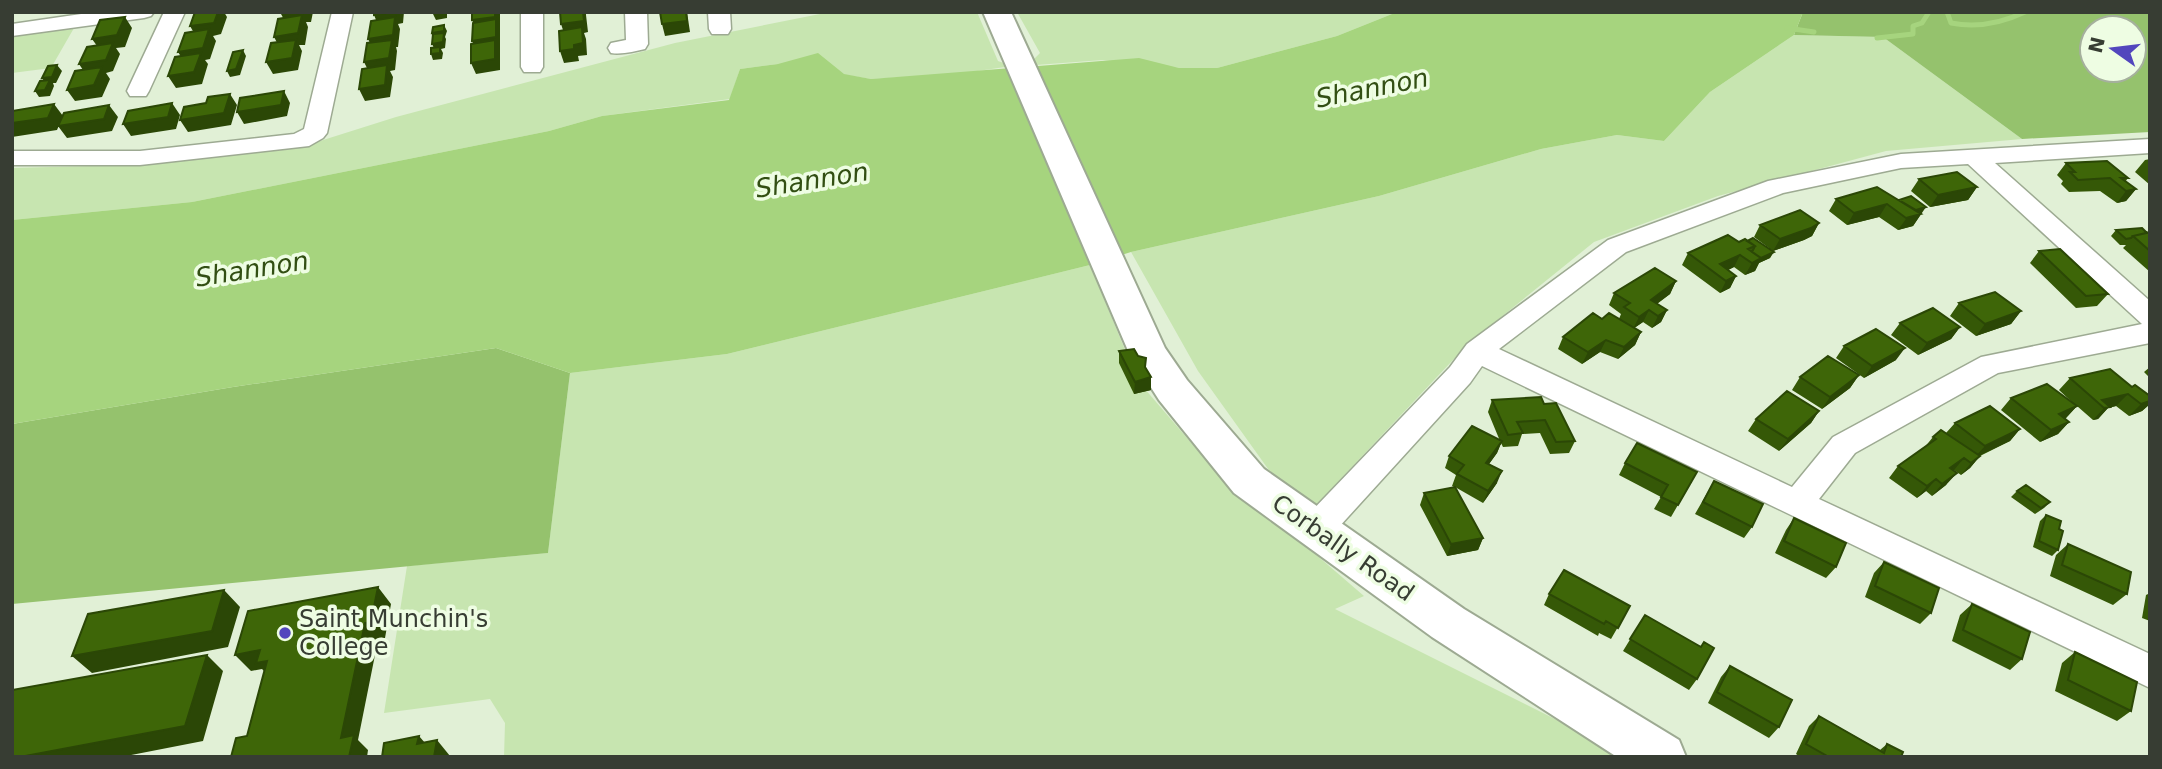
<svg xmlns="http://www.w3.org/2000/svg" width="2162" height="769" viewBox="0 0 2162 769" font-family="'DejaVu Sans',sans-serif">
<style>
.green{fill:#c7e5b0}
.forest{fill:#95c26d;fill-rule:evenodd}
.water{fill:#a6d47e}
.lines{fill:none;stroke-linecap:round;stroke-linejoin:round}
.stream{stroke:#a6d47e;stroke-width:5}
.minor-casing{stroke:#9daa92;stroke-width:3}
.major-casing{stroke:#9daa92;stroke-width:4}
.minor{fill:#fff;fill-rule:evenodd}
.major{fill:#fff;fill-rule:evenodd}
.wall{fill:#355807}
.shaded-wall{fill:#2b4706}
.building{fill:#3e6608;stroke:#2b4706;stroke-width:2}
.poi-dot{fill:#5246bd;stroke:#eefde3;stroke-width:2.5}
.labels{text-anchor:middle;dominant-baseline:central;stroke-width:7;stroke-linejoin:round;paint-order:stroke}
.street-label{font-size:24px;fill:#373d33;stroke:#eefde3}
.poi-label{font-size:24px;fill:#373d33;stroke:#eefde3;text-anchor:start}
.water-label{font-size:26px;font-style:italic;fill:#324f13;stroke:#eefde3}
</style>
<rect width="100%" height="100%" fill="#e1f0d6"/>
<path class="green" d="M 830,12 L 977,12 L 998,61 L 1012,66 L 957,74 L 871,79 L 778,64 L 740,69 L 730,99 L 602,116 L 549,131 L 192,202 L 12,220 L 12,168 L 128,165 L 220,156 L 320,141 L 396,117 L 675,43 Z
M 1017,12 L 1397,12 L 1337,36 L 1217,68 L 1179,68 L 1103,60 L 1036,65 L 1034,59 L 1040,53 Z
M 74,28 L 51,68 L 12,73 L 12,36 Z
M 1794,35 L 1883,37 L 2022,139 L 1886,151 L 1718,196 L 1594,242 L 1469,343 L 1315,506 L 1271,473 L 1198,371 L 1131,252 L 1379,196 L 1541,149 L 1617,135 L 1664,141 L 1710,92 Z
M 1090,265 L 1138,381 L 1206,460 L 1364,596 L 1335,609 L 1589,736 L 1621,757 L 504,757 L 505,723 L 490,699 L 384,713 L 407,566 L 548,553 L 570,373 L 727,354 Z"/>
<path class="forest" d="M 1803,12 L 2150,12 L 2150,132 L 2022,139 L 1883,37 L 1794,35 ZM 2092,28 L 2134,28 L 2134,70 L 2092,70 Z
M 496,348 L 570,373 L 548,553 L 12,604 L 12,424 L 233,387 Z"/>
<path class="water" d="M 1397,12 L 1803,12 L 1794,35 L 1710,92 L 1664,141 L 1617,135 L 1541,149 L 1379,196 L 1131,252 L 1090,265 L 727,354 L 570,373 L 496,348 L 233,387 L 12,424 L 12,220 L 192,202 L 549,131 L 602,116 L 729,100 L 740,69 L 778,64 L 818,53 L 844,74 L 871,79 L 1139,58 L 1179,68 L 1217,68 L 1337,36 Z"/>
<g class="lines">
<path class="stream" d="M 1947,12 L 1951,23 C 1977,28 2002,23 2025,12
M 1787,28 L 1814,32
M 1877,38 L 1913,34 L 1913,26 L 1922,23 L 1929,12"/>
<g class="minor-casing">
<path id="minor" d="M 95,12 L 154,12 L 151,16 L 144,18 L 12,36 L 12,24 Z
M 164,12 L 185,12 L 149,91 L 146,96 L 130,96 L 127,91 Z
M 332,12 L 353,12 L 327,133 L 323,138 L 309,146 L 140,165 L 12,165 L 12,151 L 140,151 L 294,134 L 304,129 Z
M 521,12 L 543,12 L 543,67 L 540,72 L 524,72 L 521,67 Z
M 625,12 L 647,12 L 648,44 L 645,49 C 634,51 623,55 611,53 L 608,48 L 611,43 L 626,40 Z
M 708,12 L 730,12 L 731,29 L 728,34 L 712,34 L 709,29 Z
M 2150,139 L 2150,153 L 1995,163 L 2150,301 L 2150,343 L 1998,373 L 1855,453 L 1819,499 L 2150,654 L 2150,688 L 1482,366 L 1470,383 L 1328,539 L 1316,542 L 1304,539 L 1299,529 L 1304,519 L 1450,367 L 1467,344 L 1608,240 L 1768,181 L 1901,154 ZM 1968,164 L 2142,324 L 1981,357 L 1833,437 L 1792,487 L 1499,349 L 1626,252 L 1783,193 L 1901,168 Z"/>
</g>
<g class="major-casing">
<path id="major" d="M 983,12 L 1011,12 L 1165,348 L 1187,380 L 1264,469 L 1464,609 L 1679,740 L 1686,757 L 1617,757 L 1432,637 L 1234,493 L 1159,400 L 1129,353 Z"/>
</g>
<use href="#minor" class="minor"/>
<use href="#major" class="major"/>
</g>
<path class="wall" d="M 2150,159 L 2150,185 L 2135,172 L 2145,160 Z
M 2066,163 L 2128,178 L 2125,182 L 2136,189 L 2126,201 L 2117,203 L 2100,191 L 2069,192 L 2061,184 L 2063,181 L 2057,175 Z
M 1919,179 L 1977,187 L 1968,200 L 1930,207 L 1911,191 Z
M 1836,199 L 1899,200 L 1922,213 L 1921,214 L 1913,226 L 1898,230 L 1879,217 L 1847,225 L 1829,211 Z
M 1819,223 L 1812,236 L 1804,240 L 1773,251 L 1770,258 L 1759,263 L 1755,271 L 1745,275 L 1734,267 L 1728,270 L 1736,276 L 1730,288 L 1720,293 L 1682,265 L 1688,253 L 1747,241 L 1773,251 L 1754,237 L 1760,225 Z
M 2116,230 L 2150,232 L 2150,272 L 2123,248 L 2126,245 L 2120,245 L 2111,236 Z
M 2039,251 L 2108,294 L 2097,306 L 2076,308 L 2030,263 Z
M 1676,281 L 1670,294 L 1657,304 L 1667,310 L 1661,322 L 1652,328 L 1643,322 L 1634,328 L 1641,332 L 1635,345 L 1618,359 L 1600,352 L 1582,364 L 1558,349 L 1563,337 L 1602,319 L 1619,319 L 1621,314 L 1609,305 L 1614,293 Z
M 1959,303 L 2021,311 L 2011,324 L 1976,336 L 1950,316 Z
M 1900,323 L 1960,327 L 1951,339 L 1918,355 L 1891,335 Z
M 1844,346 L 1896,360 L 1864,378 L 1836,358 Z
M 1119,351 L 1145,368 L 1151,390 L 1134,394 L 1119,363 Z
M 2150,367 L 2150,378 L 2144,372 Z
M 1859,375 L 1850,388 L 1822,409 L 1792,390 L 1800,377 Z
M 2070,378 L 2132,387 L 2150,396 L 2150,404 L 2142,411 L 2129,416 L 2116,406 L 2108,408 L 2098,419 L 2093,420 L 2077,406 L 2065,419 L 2069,422 L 2058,434 L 2040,442 L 2001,410 L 2011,398 L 2074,404 L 2059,390 Z
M 1492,400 L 1544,404 L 1575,441 L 1569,453 L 1550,454 L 1540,433 L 1522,434 L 1518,446 L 1503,447 L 1501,443 L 1497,453 L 1489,464 L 1497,483 L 1483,503 L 1455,487 L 1483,538 L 1478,550 L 1447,556 L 1420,505 L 1424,493 L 1454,487 L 1452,486 L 1456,475 L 1445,468 L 1449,456 L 1500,441 L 1488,412 Z
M 1819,411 L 1811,423 L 1779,451 L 1748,431 L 1756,419 Z
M 1955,423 L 2020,429 L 2010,441 L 1980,456 L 1970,468 L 1961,475 L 1954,470 L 1953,471 L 1946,485 L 1932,496 L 1926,491 L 1917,498 L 1889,478 L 1898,466 L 1924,448 L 1933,437 L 1946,433 Z
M 1625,463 L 1697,472 L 1671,517 L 1654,509 L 1661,497 L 1619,475 Z
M 1714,481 L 1752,527 L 1744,538 L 1695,514 Z
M 2017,491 L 2050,502 L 2044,508 L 2035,514 L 2011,497 Z
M 2046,515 L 2059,529 L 2058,550 L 2052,556 L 2033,547 L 2040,521 Z
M 1794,518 L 1836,567 L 1826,578 L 1775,553 L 1786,530 Z
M 2068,544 L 2127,594 L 2113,605 L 2050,576 L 2056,555 Z
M 1884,562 L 1931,613 L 1920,624 L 1865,597 L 1874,573 Z
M 2150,593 L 2150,621 L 2142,618 L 2146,595 Z
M 1549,594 L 1630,606 L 1611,639 L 1599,633 L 1598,636 L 1544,605 Z
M 1972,604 L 2022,659 L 2010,670 L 1952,641 L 1960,615 Z
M 1645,615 L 1701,647 L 1704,642 L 1697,679 L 1689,690 L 1623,651 Z
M 2075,652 L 2131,711 L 2117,721 L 2055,691 L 2062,663 Z
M 1730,666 L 1779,727 L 1769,738 L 1708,703 L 1721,677 Z
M 1819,716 L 1880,750 L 1887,744 L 1901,757 L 1800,757 L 1796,754 L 1809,726 Z"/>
<path class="shaded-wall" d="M 21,12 L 39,12 L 22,14 Z
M 218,12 L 224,12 L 227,17 L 221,34 L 213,36 L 216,41 L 210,59 L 205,60 L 208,64 L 202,84 L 176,88 L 168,76 L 185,63 L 178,52 L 197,38 L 190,26 Z
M 290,12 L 313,12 L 311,22 L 306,22 L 308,27 L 305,45 L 299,45 L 302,51 L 298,70 L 273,74 L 266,62 L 280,48 L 274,37 L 287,25 L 281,14 Z
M 392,12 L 404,12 L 403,23 L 398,24 L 400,29 L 398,47 L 396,47 L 397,51 L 395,70 L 390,71 L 393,77 L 390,97 L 365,101 L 359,89 L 370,74 L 364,62 L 374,51 L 368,39 L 379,27 L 374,15 Z
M 444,12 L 447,12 L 447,18 L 436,20 L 433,14 Z
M 495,12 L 500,12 L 500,70 L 476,74 L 471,63 L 477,53 L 472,41 L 477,32 L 472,20 Z
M 583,12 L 586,12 L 586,15 L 588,32 L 584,33 L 586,39 L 587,55 L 578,56 L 579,61 L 564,63 L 560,51 L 565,36 L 561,24 Z
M 686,12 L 687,12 L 690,32 L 665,36 L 662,24 Z
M 125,17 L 132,28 L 125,47 L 116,48 L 120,54 L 113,71 L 106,73 L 110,79 L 102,97 L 75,101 L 67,90 L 87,76 L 79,64 L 100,50 L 92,39 Z
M 444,25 L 447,31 L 445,37 L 446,39 L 445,48 L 441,49 L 443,53 L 442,59 L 433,60 L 431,54 L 435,50 L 432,44 L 435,38 L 432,33 Z
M 243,50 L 246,56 L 240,75 L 230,77 L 227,71 Z
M 57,65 L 62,71 L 56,83 L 53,83 L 54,86 L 50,96 L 39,97 L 35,91 L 46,84 L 42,78 Z
M 284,91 L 290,103 L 287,116 L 244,124 L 237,112 Z
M 230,94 L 237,105 L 231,125 L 188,132 L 180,120 Z
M 172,103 L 180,115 L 176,129 L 131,136 L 123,124 Z
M 54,104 L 63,116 L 57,130 L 12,137 L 12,123 Z
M 109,105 L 118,117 L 112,131 L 67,138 L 58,126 Z
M 1977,187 L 1968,200 L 1930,207 L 1938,195 Z
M 2136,189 L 2126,201 L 2117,203 L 2126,191 Z
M 1887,204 L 1879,217 L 1847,225 L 1854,213 Z
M 1926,207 L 1913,226 L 1898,230 L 1911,212 Z
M 1819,223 L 1812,236 L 1804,240 L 1773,251 L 1780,239 Z
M 1774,252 L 1770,258 L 1759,263 L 1755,271 L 1745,275 L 1752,263 Z
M 1740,255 L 1734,267 L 1718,275 L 1720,264 Z
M 1736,276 L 1730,288 L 1720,293 L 1726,281 Z
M 1676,281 L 1670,294 L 1648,310 L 1649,310 L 1643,322 L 1633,329 L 1639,317 L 1651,300 Z
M 1667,310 L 1661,322 L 1652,328 L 1658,316 Z
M 2021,311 L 2011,324 L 1976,336 L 1985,324 Z
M 1960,327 L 1951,339 L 1918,355 L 1927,343 Z
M 1641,332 L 1635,345 L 1618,359 L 1624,347 Z
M 1606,340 L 1600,352 L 1582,364 L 1588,352 Z
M 1905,348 L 1896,360 L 1864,378 L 1872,366 Z
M 1859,375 L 1850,388 L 1822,409 L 1830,397 Z
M 1151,377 L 1151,390 L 1134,394 L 1135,382 Z
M 2128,394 L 2116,406 L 2108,408 L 2098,419 L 2093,420 L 2104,408 L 2102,400 Z
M 2150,401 L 2150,404 L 2142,411 L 2129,416 L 2141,404 Z
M 2077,406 L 2066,418 L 2048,426 L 2059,414 Z
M 1819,411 L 1811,423 L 1779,451 L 1788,439 Z
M 2069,422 L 2058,434 L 2040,442 L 2051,430 Z
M 2020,429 L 2010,441 L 1974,458 L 1985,446 Z
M 1502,441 L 1497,453 L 1481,475 L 1486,463 Z
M 1980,456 L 1970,468 L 1961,475 L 1971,463 Z
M 1964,458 L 1954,470 L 1940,480 L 1950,468 Z
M 1502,471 L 1497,483 L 1483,503 L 1488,491 Z
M 1957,473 L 1946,485 L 1932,496 L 1942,484 Z
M 1936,479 L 1926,491 L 1917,498 L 1927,486 Z
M 1483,538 L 1478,550 L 1447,556 L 1451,544 Z
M 378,587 L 391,604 L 385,638 L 378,640 L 358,740 L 368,750 L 367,757 L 349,757 L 341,738 L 365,623 Z
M 224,590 L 240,607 L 228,647 L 92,673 L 72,656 Z
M 260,650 L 276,666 L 272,679 L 262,669 L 251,671 L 235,655 Z
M 207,655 L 223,671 L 203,741 L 121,757 L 20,757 Z
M 419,736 L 432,751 L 417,744 Z
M 437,740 L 450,756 L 450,757 L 434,757 Z"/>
<path class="building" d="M 195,12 L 218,12 L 214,23 L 190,26 Z
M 374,12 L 392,12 L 374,15 Z
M 472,12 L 495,12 L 495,17 L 472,20 Z
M 560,12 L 583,12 L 584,21 L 561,24 Z
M 660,12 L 686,12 L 687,21 L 662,24 Z
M 302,15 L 298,33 L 274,37 L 278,19 Z
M 125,17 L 117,35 L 92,39 L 100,20 Z
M 395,17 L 393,35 L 368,39 L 371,21 Z
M 496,19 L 496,37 L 472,41 L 473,23 Z
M 444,25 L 444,31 L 432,33 L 433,27 Z
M 582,27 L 583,43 L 574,45 L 574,49 L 560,51 L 559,31 Z
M 209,29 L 203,48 L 178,52 L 185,33 Z
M 444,33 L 443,42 L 432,44 L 433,34 Z
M 296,40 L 292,58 L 266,62 L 271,43 Z
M 392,40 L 389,58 L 364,62 L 367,43 Z
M 495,40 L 495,59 L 471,63 L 471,44 Z
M 113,43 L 106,60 L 79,64 L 87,47 Z
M 440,47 L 440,53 L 431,54 L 431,48 Z
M 243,50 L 236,69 L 227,71 L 233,52 Z
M 201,53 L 194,72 L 168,76 L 175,57 Z
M 57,65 L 52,77 L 42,78 L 48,66 Z
M 387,65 L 385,85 L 359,89 L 362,69 Z
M 102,67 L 94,85 L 67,90 L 75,71 Z
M 50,80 L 45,90 L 35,91 L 40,81 Z
M 284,91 L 281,105 L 237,112 L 240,98 Z
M 230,94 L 224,113 L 180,120 L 184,107 L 206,103 L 208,97 Z
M 172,103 L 168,117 L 123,124 L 128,111 Z
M 54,104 L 48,118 L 12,123 L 12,111 Z
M 109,105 L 104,119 L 58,126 L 64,113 Z
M 2107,161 L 2128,178 L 2121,178 L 2136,189 L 2126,191 L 2110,178 L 2078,180 L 2070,172 L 2075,172 L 2066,163 Z
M 1957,172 L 1977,187 L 1938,195 L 1919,179 Z
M 1877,187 L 1921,214 L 1906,218 L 1887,204 L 1854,213 L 1836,199 Z
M 1911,196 L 1926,207 L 1916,210 L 1899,200 Z
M 1800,210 L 1819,223 L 1811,228 L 1780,239 L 1760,225 Z
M 2142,228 L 2147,233 L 2133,236 L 2131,238 L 2126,239 L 2116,230 Z
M 2150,232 L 2150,251 L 2133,236 Z
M 1728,235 L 1739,242 L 1745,239 L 1755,246 L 1748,249 L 1761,258 L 1752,263 L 1740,255 L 1720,264 L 1736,276 L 1726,281 L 1688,253 Z
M 1753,238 L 1774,252 L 1761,258 L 1752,252 L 1755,246 L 1747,241 Z
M 2060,249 L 2108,294 L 2086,296 L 2039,251 Z
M 1655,268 L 1676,281 L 1651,300 L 1667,310 L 1658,316 L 1649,310 L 1639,317 L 1624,307 L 1630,303 L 1614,293 Z
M 1995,292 L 2021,311 L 1985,324 L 1959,303 Z
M 1933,308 L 1960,327 L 1927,343 L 1900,323 Z
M 1593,313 L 1602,319 L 1609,313 L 1641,332 L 1624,347 L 1606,340 L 1588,352 L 1563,337 Z
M 1876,329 L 1905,348 L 1872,366 L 1844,346 Z
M 1134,349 L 1138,356 L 1146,358 L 1145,367 L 1151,377 L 1135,382 L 1119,351 Z
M 1828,356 L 1859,375 L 1830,397 L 1800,377 Z
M 2110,369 L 2132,387 L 2135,385 L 2150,396 L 2150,401 L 2141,404 L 2128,394 L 2102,400 L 2110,407 L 2104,408 L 2070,378 Z
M 2047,384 L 2077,406 L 2059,414 L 2069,422 L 2051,430 L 2011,398 Z
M 1787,391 L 1819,411 L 1788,439 L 1756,419 Z
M 1541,397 L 1544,404 L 1556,403 L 1575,441 L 1556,442 L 1545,420 L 1517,422 L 1523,433 L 1508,435 L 1492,400 Z
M 1990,406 L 2020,429 L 1985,446 L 1955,423 Z
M 1472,426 L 1502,441 L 1486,463 L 1502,471 L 1488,491 L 1457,474 L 1464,465 L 1449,456 Z
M 1941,430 L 1980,456 L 1971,463 L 1964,458 L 1950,468 L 1957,473 L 1942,484 L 1936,479 L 1927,486 L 1898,466 L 1936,439 L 1933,437 Z
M 1637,443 L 1697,472 L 1678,505 L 1661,497 L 1668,485 L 1625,463 Z
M 1714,481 L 1763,504 L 1752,527 L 1703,502 Z
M 2026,485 L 2050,502 L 2041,508 L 2017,491 Z
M 1455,487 L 1483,538 L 1451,544 L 1424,493 Z
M 2046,515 L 2061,521 L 2059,529 L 2063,531 L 2058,550 L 2039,541 Z
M 1794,518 L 1846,543 L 1836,567 L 1784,541 Z
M 2068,544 L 2131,572 L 2127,594 L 2062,565 Z
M 1884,562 L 1939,588 L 1931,613 L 1875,586 Z
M 1564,570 L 1630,606 L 1618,628 L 1606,621 L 1604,624 L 1549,594 Z
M 378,587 L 371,622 L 365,623 L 341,738 L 354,735 L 349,757 L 231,757 L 236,738 L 247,736 L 267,661 L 256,663 L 260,650 L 235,655 L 248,611 Z
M 224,590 L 212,631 L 72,656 L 88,614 Z
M 1972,604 L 2030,632 L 2022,659 L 1963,630 Z
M 1645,615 L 1701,647 L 1704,642 L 1714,648 L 1697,679 L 1630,639 Z
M 2075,652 L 2137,682 L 2131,711 L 2068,680 Z
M 207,655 L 185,726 L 20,757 L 12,757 L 12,690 Z
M 1730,666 L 1792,700 L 1779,727 L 1717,692 Z
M 1819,716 L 1884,753 L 1887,744 L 1903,752 L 1901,757 L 1829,757 L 1806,744 Z
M 419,736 L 417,744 L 437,740 L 434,757 L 382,757 L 384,743 Z"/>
<circle class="poi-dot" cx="285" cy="633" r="7"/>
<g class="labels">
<g class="street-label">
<text transform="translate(1343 548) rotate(35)">Corbally Road</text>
</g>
<g class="poi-label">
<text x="299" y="619">Saint Munchin's<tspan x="299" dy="28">College</tspan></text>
</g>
<g class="water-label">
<text transform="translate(1372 88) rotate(-11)">Shannon</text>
<text transform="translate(812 180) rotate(-9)">Shannon</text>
<text transform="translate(252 269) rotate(-9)">Shannon</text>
</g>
</g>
<rect width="2162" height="769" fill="none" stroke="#373d33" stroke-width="28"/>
<g transform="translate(2113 49) rotate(284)"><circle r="33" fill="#eefde3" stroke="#a5b09d" stroke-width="2"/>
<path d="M0-5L12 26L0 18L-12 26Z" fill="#5246bd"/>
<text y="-10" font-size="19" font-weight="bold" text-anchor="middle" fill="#373d33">N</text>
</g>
</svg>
